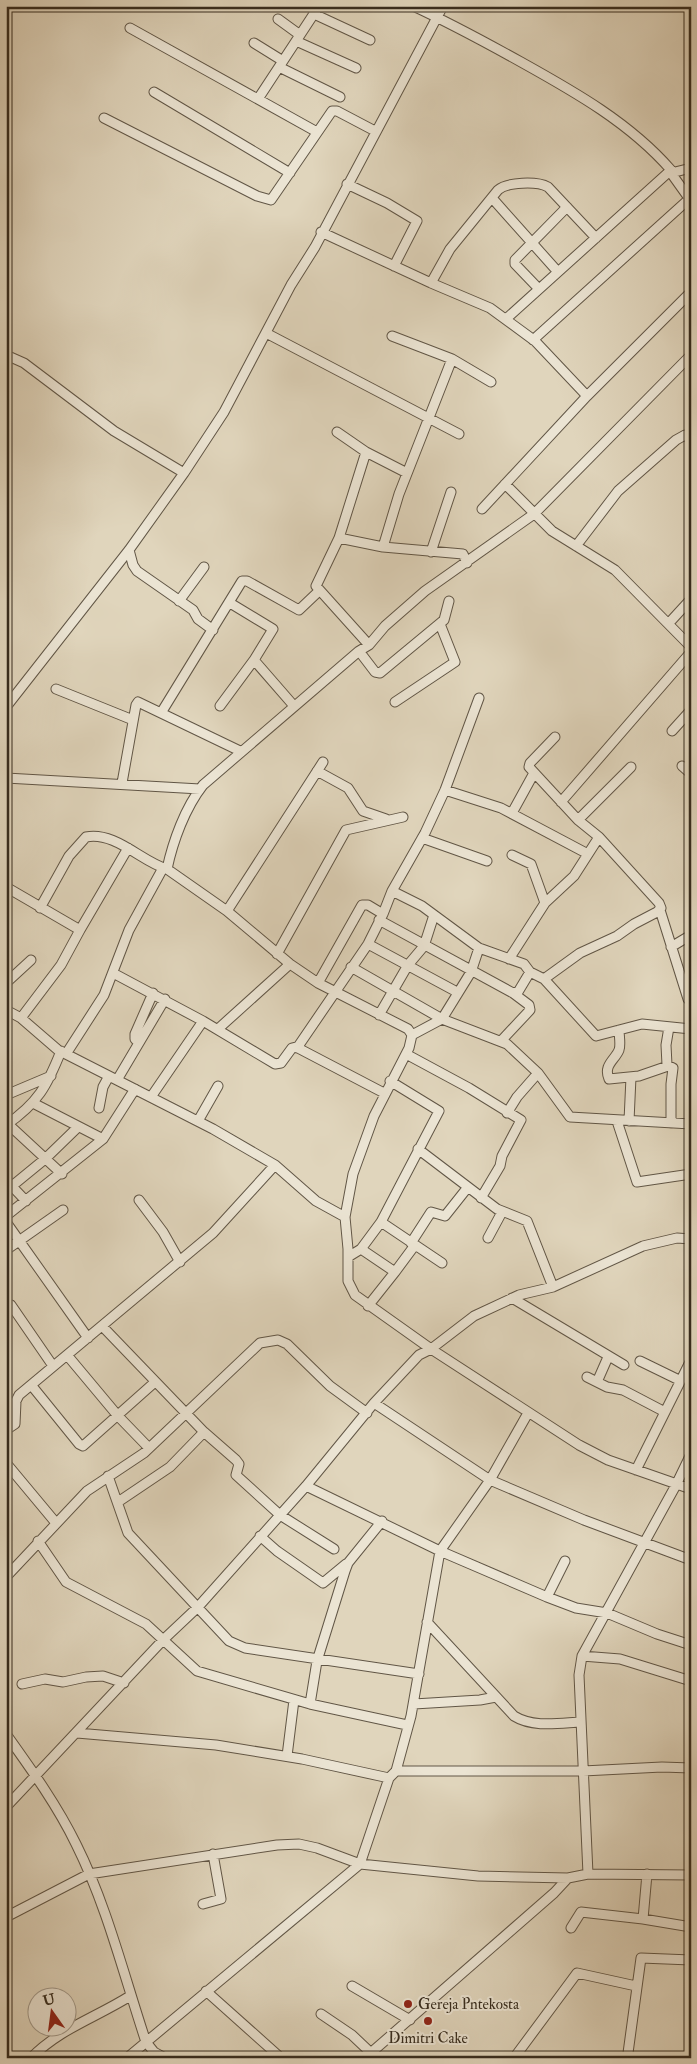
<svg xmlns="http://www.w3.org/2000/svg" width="697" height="2064" viewBox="0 0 697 2064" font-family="'IM FELL Double Pica',serif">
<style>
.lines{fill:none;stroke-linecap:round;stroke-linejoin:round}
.minor-casing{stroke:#615646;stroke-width:11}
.minor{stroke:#ebe4d3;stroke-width:9}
.poi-dot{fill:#8f2418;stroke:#ebe4d3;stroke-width:2}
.labels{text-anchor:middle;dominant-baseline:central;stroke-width:4;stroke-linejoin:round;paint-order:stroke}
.poi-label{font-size:15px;fill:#372c1e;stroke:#ebe4d3;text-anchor:start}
</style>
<rect width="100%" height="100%" fill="#e0d5bc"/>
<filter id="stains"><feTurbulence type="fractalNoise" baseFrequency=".004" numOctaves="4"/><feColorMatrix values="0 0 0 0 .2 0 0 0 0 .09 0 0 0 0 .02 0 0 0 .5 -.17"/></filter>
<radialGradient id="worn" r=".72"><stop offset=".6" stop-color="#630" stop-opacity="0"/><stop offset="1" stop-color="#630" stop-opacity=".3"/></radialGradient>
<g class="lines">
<g class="minor-casing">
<path id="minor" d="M 413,6 C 450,23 485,42 521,62 C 575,92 630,123 671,170 L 671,173 L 691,201
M 314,14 L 370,40
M 278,19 L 300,35
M 130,28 L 317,132
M 296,41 L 356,68
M 254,43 L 283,61
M 279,67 L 340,97
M 154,92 L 290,173
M 258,99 L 319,6
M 104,118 L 257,196 L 271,200 L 332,111 L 337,111 L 375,131
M 671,173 L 691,168
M 347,184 L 387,203 L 417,221 L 394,266
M 492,198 L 558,272
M 321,232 L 431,283 L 490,308 L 535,341 L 587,396
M 431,283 L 450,249 L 498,190 C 507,182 537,181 548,187 L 596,238
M 539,289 L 515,264 L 515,260 L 567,207
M 506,319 L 671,170
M 266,333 L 459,434
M 392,336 L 452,359 L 491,382
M 533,340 L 689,199
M 6,355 L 24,363 L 114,431 L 184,473
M 691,355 L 534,514 L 425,591 L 385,626 L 369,645 L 359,651 L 203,785 C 185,808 173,841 167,869 L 227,911 L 290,964 L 318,983 L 408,1029 L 412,1035 L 409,1048 L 374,1116 L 353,1174 L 345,1217 L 348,1249 L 348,1281 L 355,1295 L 431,1349 L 579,1445 L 608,1460 L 691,1489
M 337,432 L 366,452
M 505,484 L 552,531 L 615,570 L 691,647
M 482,509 L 587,396 L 691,292
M 339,538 L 366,452 L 407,473
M 576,546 L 618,491 L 676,440 L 685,435 L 691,438
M 383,547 L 399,494 L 452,359
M 129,550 L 133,565 L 137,571 L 193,610 L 198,619 L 213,630
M 431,552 L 451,492
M 179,601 L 204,567
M 230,603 L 273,629 L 254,660 L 294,706
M 669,623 L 691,599
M 369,645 L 316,586 L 339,538 L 383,547 L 463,554 L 467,563
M 359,651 L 375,672 L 380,673 L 444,620 L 449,601
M 56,689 L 133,720
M 395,702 L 455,662 L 440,624
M 220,706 L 254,660
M 6,707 L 129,550 L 184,473 L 224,412 L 291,285 L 315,247 L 443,6
M 161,713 L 242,581 L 247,581 L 299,610 L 319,591
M 672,731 L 691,710
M 682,766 L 691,774
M 317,771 L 348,788 L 363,811 L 386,819
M 6,778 L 200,789
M 122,783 L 136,705 L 138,702 L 240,751
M 445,790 L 501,808 L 588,854
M 561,802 L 691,652
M 512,813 L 534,773
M 578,820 L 631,767
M 422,838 L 487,861
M 512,855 L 531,864 L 545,903
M 6,887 L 80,930 L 128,848
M 392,891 L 422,906 L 479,948 L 524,964 L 530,972 L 544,979 L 596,1036 L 642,1024 L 691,1029
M 40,908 L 69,856 L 86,837 C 115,831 142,862 167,869
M 660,910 L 688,999 L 691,1002
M 227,911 L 323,762
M 379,920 L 513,993 L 529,1005 L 530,1010 L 501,1041
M 368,944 L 457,992
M 671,947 L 691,935
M 277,954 L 346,830 L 403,817
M 509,959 L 545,903 L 574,876 L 599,837
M 351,967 L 442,1019 L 507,1044 L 538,1073 L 570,1117 L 691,1124
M 113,973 L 203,1021 L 275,1064 L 281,1063 L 292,1048 L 296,1047 L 384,1093
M 544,979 L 580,953 L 617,936 L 634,924 L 657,912 L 661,908 L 659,903 L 599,837 L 578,820 L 529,767 L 530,763 L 555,737
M 6,983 L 31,960
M 318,983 L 362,905 L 368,905 L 383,914
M 513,993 L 518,992 L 530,972
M 6,1010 L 21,1018 L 58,1050 L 213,1129 L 275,1165 L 316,1201 L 345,1217
M 379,1015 L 408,965 L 424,946 L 434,915
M 21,1018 L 61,965 L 80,930
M 669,1027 L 666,1045 L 667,1065 L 673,1068 L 671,1084 L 671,1123
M 218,1029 L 290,964
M 619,1030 C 619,1035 621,1045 619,1050 C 615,1060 603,1065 609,1079 L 639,1076 L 668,1066
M 412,1035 L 442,1019 L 471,972 L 479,948
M 139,1043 L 135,1039 L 135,1034 L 153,993
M 297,1048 L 368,944 L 383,914 L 392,891 L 425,833 L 445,790 L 479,698
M 66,1054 L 104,995 L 129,930 L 163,868
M 406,1054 L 469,1088 L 521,1120 L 502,1156 L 500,1166 L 481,1198
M 117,1080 L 165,999
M 6,1095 L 51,1076
M 151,1097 L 203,1021
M 33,1103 L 103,1139
M 99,1108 L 103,1087 L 109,1076
M 507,1113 L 517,1097 L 538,1073
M 198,1121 L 218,1086
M 617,1121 L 637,1182 L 691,1174
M 629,1121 L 631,1077
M 8,1124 L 62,1174
M 6,1125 C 38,1103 47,1086 61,1051
M 418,1149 L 497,1209 L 527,1221 L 553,1287
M 6,1180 L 26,1201
M 12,1186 L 45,1159 L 78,1127
M 139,1200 L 163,1232 L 180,1262
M 6,1216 L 103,1139 L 135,1089
M 6,1222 L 88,1338
M 381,1222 L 442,1263
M 488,1238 L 502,1212
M 411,1243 L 431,1212 L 445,1216 L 468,1187
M 361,1249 L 395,1272 L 368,1306
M 6,1250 L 63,1210
M 348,1257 L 361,1249 L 381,1222 L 439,1111 L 390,1081
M 395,1272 L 415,1245
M 512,1298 L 624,1365
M 11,1305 L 53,1366
M 103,1327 L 204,1432 L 236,1460 L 239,1464 L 236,1475 L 280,1515 L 334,1549
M 67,1355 L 118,1416 L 149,1448
M 640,1361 L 679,1380
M 587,1377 L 607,1387 L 623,1390 L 665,1412
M 597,1382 L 608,1357
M 32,1386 L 79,1444 L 83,1446 L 155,1382
M 374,1403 L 490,1480 L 584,1520 L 691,1560
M 6,1430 L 15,1424 L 16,1401 L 19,1395 L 213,1233 L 275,1165
M 6,1463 L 56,1523
M 636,1470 L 691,1360
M 108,1476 L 128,1533 L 229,1641 L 245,1648 L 419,1674
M 306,1486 L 440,1551 L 547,1597 L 576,1608 L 607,1613 L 657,1634 L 691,1645
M 118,1502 L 170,1467 L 204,1432
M 260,1536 L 277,1551 L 323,1583 L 346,1564
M 38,1541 L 66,1582 L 146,1624 L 197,1671 L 310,1704 L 407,1725
M 6,1577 L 87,1491 L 144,1453 L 260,1343 L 278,1340 L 287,1344 L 330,1386 L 367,1413
M 547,1597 L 565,1561
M 427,1622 L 514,1716 C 533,1728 560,1723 581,1722
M 582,1656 L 620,1659 L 691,1681
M 22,1684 L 45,1679 L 63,1682 L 86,1677 L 103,1676 L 124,1683
M 310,1704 L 317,1661 L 345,1571 L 348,1563 L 382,1521
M 414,1704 L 480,1700 L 496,1697
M 77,1733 L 216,1745 L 302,1759 L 389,1778
M 6,1734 C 31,1769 57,1805 76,1844 C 107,1906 124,1976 146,2042 L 154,2052 L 165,2058
M 287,1756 L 294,1700
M 396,1771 L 583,1771 L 662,1767 L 691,1768
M 6,1807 L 163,1640 L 198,1607 L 306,1486 L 374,1403 L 419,1355 L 431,1349 L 474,1316 L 519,1295 L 553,1287 L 643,1246 L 677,1238 L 691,1239
M 588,1874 L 691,1875
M 647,1874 L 643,1919 L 691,1927
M 203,1904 L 221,1899 L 213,1854
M 6,1917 L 89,1874 L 277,1845 L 299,1844 L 317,1848 L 360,1864 L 478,1876 L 568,1878
M 571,1928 L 581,1912 L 643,1919
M 352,1986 L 410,2020
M 206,1991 L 281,2058
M 321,2014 L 352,2035 L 371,2053
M 31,2058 C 59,2029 97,2017 130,1996
M 127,2058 L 360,1864 L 389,1778 L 396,1771 L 411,1716 L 440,1551 L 490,1480 L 528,1413
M 365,2058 L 554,1893 L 568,1878 L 588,1874 L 579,1675 L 582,1656 L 676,1485 L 691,1454
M 514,2058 L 577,1973 L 636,1986
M 640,2058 L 630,2056 L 628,2053 L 641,1958 L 691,1960"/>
</g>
<use href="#minor" class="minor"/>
</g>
<g class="poi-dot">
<circle cx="408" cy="2004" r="5"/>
<circle cx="428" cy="2021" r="5"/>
</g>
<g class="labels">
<g class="poi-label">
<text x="418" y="2004">Gereja Pntekosta</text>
<text x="428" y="2038" text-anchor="middle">Dimitri Cake</text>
</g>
</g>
<rect width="697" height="2064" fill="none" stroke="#e0d5bc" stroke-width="25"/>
<rect x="8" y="8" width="682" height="2049" fill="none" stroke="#372c1e" stroke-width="2.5"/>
<rect x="12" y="12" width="672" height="2039" fill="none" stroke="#372c1e"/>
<g transform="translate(52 2012) rotate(346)"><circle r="24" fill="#ebe4d3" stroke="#a39a8b"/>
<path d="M0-4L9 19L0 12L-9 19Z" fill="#8f2418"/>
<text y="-8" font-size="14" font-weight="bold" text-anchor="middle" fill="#372c1e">U</text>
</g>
<rect width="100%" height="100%" filter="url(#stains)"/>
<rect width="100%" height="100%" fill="url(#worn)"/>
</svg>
